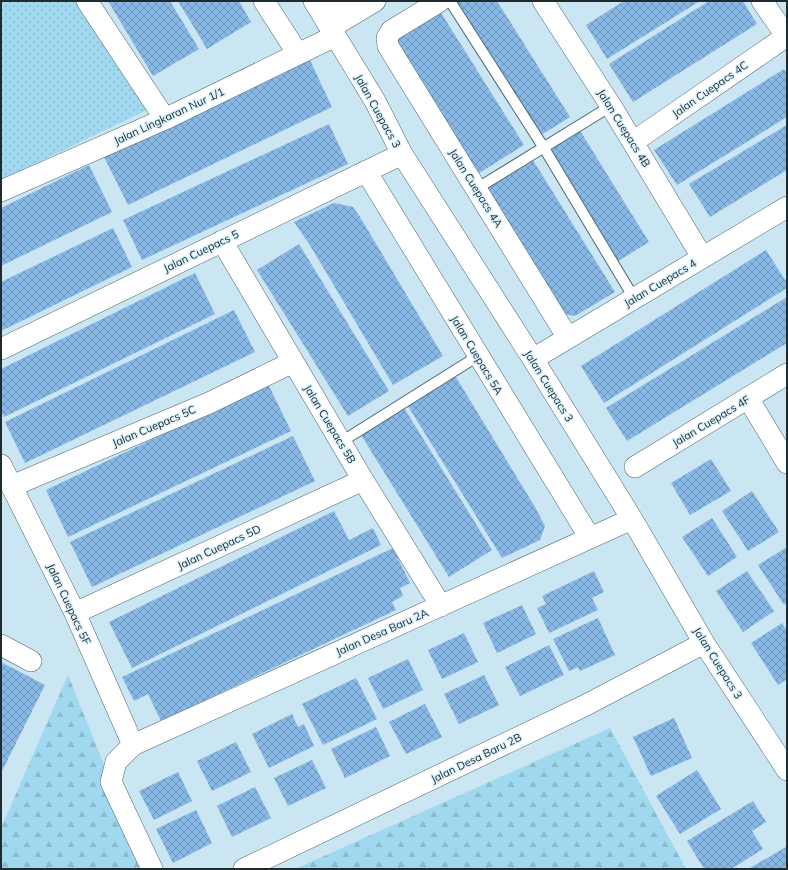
<svg xmlns="http://www.w3.org/2000/svg" width="788" height="870" viewBox="0 0 788 870" font-family="Mulish,sans-serif">
<style>
.green{fill:url(#green-dots)}
.forest{fill:url(#forest-firs)}
.building{fill:url(#building-cross-hatch)}
.lines{fill:none;stroke-linecap:round;stroke-linejoin:round}
.lane-casing{stroke:#4e6771;stroke-width:12}
.street-casing{stroke:#4e6771;stroke-width:22}
.lane{stroke:#fff;stroke-width:10}
.street{stroke:#fff;stroke-width:21}
.labels{text-anchor:middle;dominant-baseline:central;stroke-width:3;stroke-linejoin:round;paint-order:stroke}
.street-label{font-size:11px;fill:#202b2f;stroke:#dcf3fc}
</style>
<defs>
<pattern id="green-dots" width="8" height="8" patternUnits="userSpaceOnUse"><rect width="8" height="8" fill="#a0d8ef"/><path d="M2 2h.1M6 6h.1" fill="none" stroke="#8abacd" stroke-width="1.8" stroke-linecap="round"/></pattern>
<pattern id="forest-firs" width="22" height="20" patternUnits="userSpaceOnUse"><rect width="22" height="20" fill="#a0d8ef"/><path d="M5 1l3.5 6h-7zM16 11l3.5 6h-7z" fill="#8abacd"/></pattern>
<pattern id="building-cross-hatch" width="8" height="8" patternUnits="userSpaceOnUse"><rect width="8" height="8" fill="#87b8e6"/><path d="M0 0l8 8M0 8l8-8" fill="none" stroke="#6e96bb"/></pattern>
</defs>
<rect width="100%" height="100%" fill="#cae6f2"/>
<path class="green" d="M 1,1 L 75,1 L 147,110 L 1,180 Z"/>
<path class="forest" d="M 68,675 L 146,869 L 1,869 L 1,828 Z
M 610,728 L 686,869 L 295,869 Z"/>
<path class="building" d="M 108,1 L 170,1 L 199,49 L 153,76 Z
M 178,1 L 239,1 L 251,22 L 207,49 Z
M 454,1 L 497,1 L 570,117 L 538,137 Z
M 624,1 L 700,1 L 607,59 L 586,25 Z
M 709,1 L 743,1 L 757,24 L 633,102 L 609,64 Z
M 438,8 L 524,145 L 473,177 L 387,39 Z
M 309,58 L 332,107 L 128,205 L 104,157 Z
M 784,69 L 787,73 L 787,117 L 677,185 L 654,150 Z
M 329,124 L 348,164 L 142,260 L 123,220 Z
M 787,125 L 787,170 L 710,217 L 689,184 Z
M 579,129 L 649,242 L 615,263 L 545,149 Z
M 531,157 L 615,292 L 575,316 L 559,313 L 481,188 Z
M 89,165 L 112,212 L 1,266 L 1,208 Z
M 334,203 L 353,207 L 360,217 L 443,356 L 393,385 L 311,247 L 294,222 Z
M 113,228 L 132,267 L 1,331 L 1,282 Z
M 299,244 L 389,391 L 348,416 L 257,270 Z
M 766,250 L 787,283 L 787,288 L 604,403 L 581,366 Z
M 195,273 L 215,314 L 4,417 L 1,411 L 1,369 Z
M 787,297 L 787,343 L 627,441 L 606,408 Z
M 234,310 L 255,352 L 25,463 L 5,422 Z
M 451,369 L 535,507 L 545,526 L 540,540 L 502,558 L 403,398 Z
M 268,384 L 291,431 L 68,537 L 46,490 Z
M 401,403 L 492,550 L 449,577 L 358,430 Z
M 293,436 L 315,481 L 92,587 L 70,542 Z
M 711,459 L 731,491 L 690,515 L 671,483 Z
M 752,491 L 779,532 L 748,551 L 722,511 Z
M 334,511 L 349,540 L 373,528 L 381,545 L 132,668 L 109,622 Z
M 712,518 L 737,557 L 708,576 L 682,537 Z
M 787,547 L 787,603 L 784,605 L 758,565 Z
M 393,548 L 410,583 L 400,588 L 403,596 L 392,602 L 396,610 L 161,721 L 148,694 L 134,701 L 122,677 Z
M 594,571 L 604,592 L 592,598 L 598,610 L 549,633 L 537,608 L 546,604 L 542,596 Z
M 747,571 L 774,611 L 743,632 L 716,591 Z
M 522,605 L 536,634 L 497,653 L 483,623 Z
M 598,618 L 615,655 L 580,671 L 578,667 L 569,671 L 553,639 Z
M 782,623 L 787,631 L 787,679 L 778,685 L 751,643 Z
M 464,633 L 478,662 L 442,679 L 428,650 Z
M 549,645 L 564,675 L 520,696 L 505,667 Z
M 408,659 L 423,690 L 383,709 L 368,678 Z
M 1,662 L 45,685 L 1,773 Z
M 484,675 L 499,705 L 459,724 L 444,694 Z
M 356,678 L 377,719 L 323,745 L 302,704 Z
M 425,704 L 442,737 L 406,754 L 389,722 Z
M 292,714 L 298,727 L 304,724 L 314,746 L 269,768 L 252,734 Z
M 674,718 L 692,758 L 651,776 L 633,737 Z
M 376,727 L 390,756 L 345,778 L 331,749 Z
M 236,742 L 251,772 L 212,791 L 197,761 Z
M 312,760 L 326,788 L 288,806 L 274,778 Z
M 697,770 L 721,809 L 680,834 L 656,796 Z
M 178,772 L 192,801 L 154,820 L 139,791 Z
M 255,787 L 271,818 L 232,837 L 217,806 Z
M 753,801 L 766,822 L 752,831 L 763,849 L 731,869 L 704,869 L 687,841 Z
M 196,810 L 212,843 L 173,863 L 156,829 Z
M 786,847 L 787,869 L 748,869 Z"/>
<g class="lines">
<g class="lane-casing">
<path id="lane" d="M 450,1 L 544,148 L 634,298
M 476,189 L 611,106
M 341,442 L 478,356"/>
</g>
<g class="street-casing">
<path id="street" d="M 87,1 L 165,119
M 264,1 L 298,54
M 314,1 L 375,101 L 402,154 L 533,359 L 632,519 L 704,643 L 787,770
M 440,1 L 391,31 L 387,38 L 388,46 L 568,338
M 543,1 L 611,106 L 702,257
M 762,1 L 787,37
M 323,16 L 346,1
M 330,28 L 375,1
M 633,142 L 787,36
M 366,171 L 590,538
M 1,191 L 165,119 L 335,36
M 222,241 L 363,480 L 441,606
M 1,349 L 402,154
M 533,359 L 787,207
M 748,398 L 787,463
M 1,465 L 75,613 L 133,745
M 635,467 L 787,374
M 12,486 L 209,403 L 293,362
M 75,613 L 363,480
M 1,645 L 31,661
M 152,869 L 111,782 L 116,762 L 133,745 L 632,519
M 244,869 L 586,705 L 704,643"/>
</g>
<use href="#lane" class="lane"/>
<use href="#street" class="street"/>
</g>
<g class="labels">
<g class="street-label">
<text transform="translate(710 89) rotate(-35)">Jalan Cuepacs 4C</text>
<text transform="translate(378 111) rotate(61)">Jalan Cuepacs 3</text>
<text transform="translate(169 116) rotate(-25)">Jalan Lingkaran Nur 1/1</text>
<text transform="translate(624 128) rotate(58)">Jalan Cuepacs 4B</text>
<text transform="translate(476 188) rotate(58)">Jalan Cuepacs 4A</text>
<text transform="translate(201 251) rotate(-26)">Jalan Cuepacs 5</text>
<text transform="translate(660 283) rotate(-31)">Jalan Cuepacs 4</text>
<text transform="translate(477 355) rotate(59)">Jalan Cuepacs 5A</text>
<text transform="translate(549 386) rotate(58)">Jalan Cuepacs 3</text>
<text transform="translate(711 421) rotate(-31)">Jalan Cuepacs 4F</text>
<text transform="translate(330 424) rotate(59)">Jalan Cuepacs 5B</text>
<text transform="translate(154 426) rotate(-23)">Jalan Cuepacs 5C</text>
<text transform="translate(219 547) rotate(-25)">Jalan Cuepacs 5D</text>
<text transform="translate(69 604) rotate(65)">Jalan Cuepacs 5F</text>
<text transform="translate(382 632) rotate(-24)">Jalan Desa Baru 2A</text>
<text transform="translate(718 663) rotate(58)">Jalan Cuepacs 3</text>
<text transform="translate(476 758) rotate(-26)">Jalan Desa Baru 2B</text>
</g>
</g>
<rect width="788" height="870" fill="none" stroke="#202b2f" stroke-width="4"/>
</svg>
